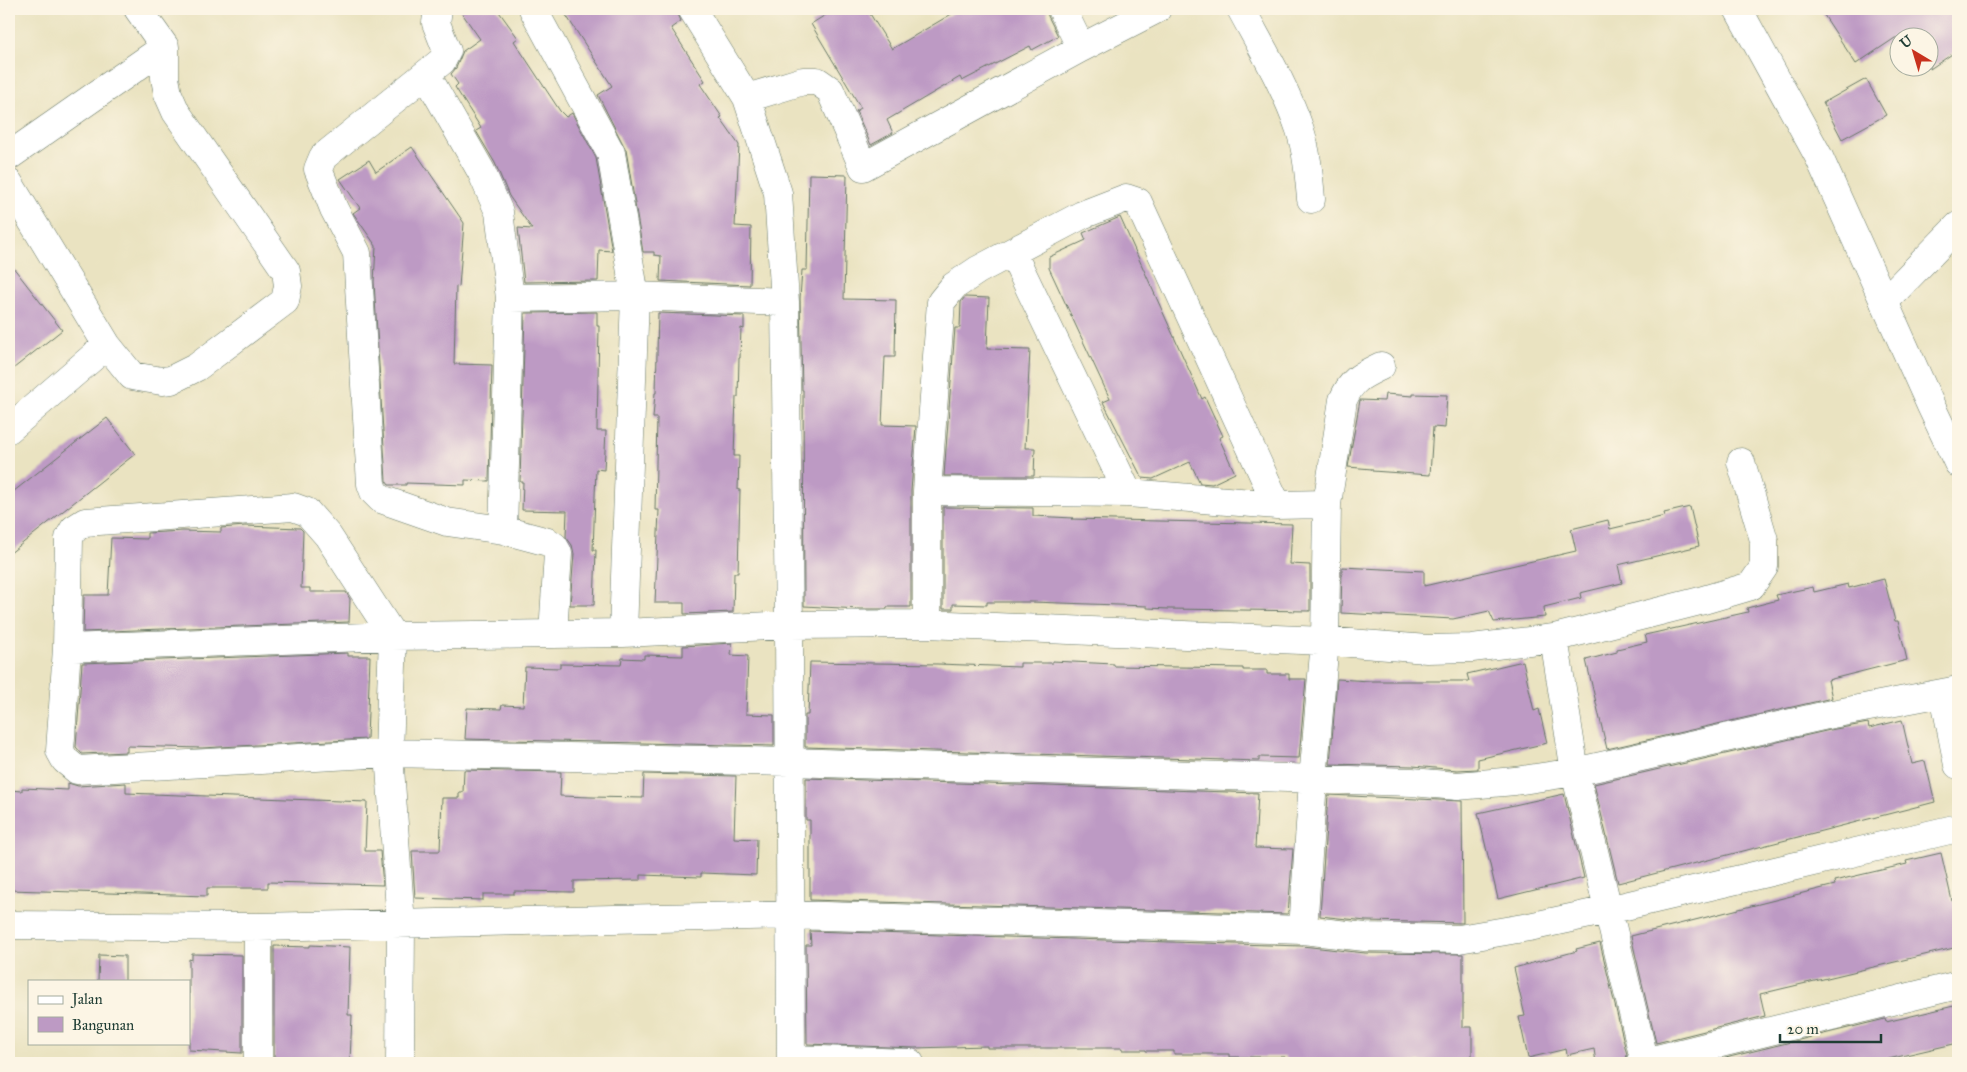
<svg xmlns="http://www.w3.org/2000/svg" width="1967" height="1072" viewBox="0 0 1967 1072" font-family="'IM FELL Great Primer',serif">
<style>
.building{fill:#bd9ac4}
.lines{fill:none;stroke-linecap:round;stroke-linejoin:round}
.street-casing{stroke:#667765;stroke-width:29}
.secondary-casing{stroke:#667765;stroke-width:29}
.street{stroke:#fff;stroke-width:28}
.secondary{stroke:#fff;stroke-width:28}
</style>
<rect width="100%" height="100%" fill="#fcf5e5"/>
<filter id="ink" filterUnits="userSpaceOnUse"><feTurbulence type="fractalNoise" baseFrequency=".02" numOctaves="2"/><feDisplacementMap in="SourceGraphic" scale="10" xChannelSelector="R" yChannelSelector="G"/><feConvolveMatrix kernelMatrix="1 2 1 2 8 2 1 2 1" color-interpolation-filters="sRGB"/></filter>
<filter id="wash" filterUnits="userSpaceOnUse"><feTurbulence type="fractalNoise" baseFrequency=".0096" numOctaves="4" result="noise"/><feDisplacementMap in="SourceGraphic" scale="20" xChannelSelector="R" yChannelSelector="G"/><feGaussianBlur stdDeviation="1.12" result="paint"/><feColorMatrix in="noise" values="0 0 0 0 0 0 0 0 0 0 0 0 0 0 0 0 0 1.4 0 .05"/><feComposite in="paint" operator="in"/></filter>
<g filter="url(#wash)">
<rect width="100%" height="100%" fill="#eae3c1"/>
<g id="blocks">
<path class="building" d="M 459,9 L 497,9 L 518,38 L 514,41 L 560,111 L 566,117 L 572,113 L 596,158 L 612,251 L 599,250 L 598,281 L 524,282 L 518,228 L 532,229 L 509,196 L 495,163 L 476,131 L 481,128 L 455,87 L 458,84 L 451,74 L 456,68 L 463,51 L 480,39 Z
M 562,9 L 676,9 L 681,21 L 671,28 L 705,81 L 700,84 L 722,117 L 720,118 L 739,145 L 735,226 L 751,227 L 750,285 L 660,281 L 661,256 L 654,255 L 654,252 L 643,252 L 626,150 L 598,95 L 612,86 Z
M 835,9 L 867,9 L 892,49 L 960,9 L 1047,9 L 1048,16 L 1058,36 L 1032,50 L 1030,46 L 962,81 L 960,77 L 887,120 L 893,133 L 871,145 L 856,111 L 861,108 L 811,24 Z
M 1820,9 L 1958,9 L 1958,50 L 1930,69 L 1930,38 L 1895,38 L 1856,64 Z
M 1866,79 L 1886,115 L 1842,139 L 1823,103 Z
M 412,147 L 464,223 L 459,287 L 456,286 L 454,364 L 492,365 L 489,481 L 465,480 L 465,485 L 406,483 L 406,485 L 389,485 L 386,481 L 374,282 L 376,246 L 353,213 L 360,208 L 340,179 L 369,160 L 376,172 Z
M 809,174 L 847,175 L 844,299 L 896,300 L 895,357 L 885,357 L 882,425 L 916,426 L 911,491 L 911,607 L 887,607 L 887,609 L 859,609 L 804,606 L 803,390 L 802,390 L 800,298 L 802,270 L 807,270 Z
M 1120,217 L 1202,399 L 1205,397 L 1223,436 L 1219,438 L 1235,473 L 1212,484 L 1200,483 L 1190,462 L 1153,479 L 1142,478 L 1103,402 L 1110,399 L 1049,268 L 1049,257 L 1086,240 L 1083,233 Z
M 9,262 L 62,330 L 9,372 Z
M 965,297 L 989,298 L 987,349 L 1030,350 L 1025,448 L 1035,448 L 1034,476 L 944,476 L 955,328 L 960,328 L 961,302 Z
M 597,312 L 597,326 L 599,326 L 597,431 L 606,431 L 604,470 L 596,469 L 593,550 L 596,550 L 594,605 L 570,605 L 574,554 L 572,545 L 566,537 L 567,511 L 522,510 L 523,482 L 520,482 L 525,313 Z
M 658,313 L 744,316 L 744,329 L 741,328 L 740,358 L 739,358 L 738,397 L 736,397 L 734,456 L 739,456 L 738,490 L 740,490 L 738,573 L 734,573 L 733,612 L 684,614 L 684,603 L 655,603 L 659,510 L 655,510 L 657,418 L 653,418 L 655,393 L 656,393 Z
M 1385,394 L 1413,396 L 1413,394 L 1447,395 L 1445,428 L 1433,427 L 1430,475 L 1372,471 L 1372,469 L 1348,467 L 1360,400 L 1384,401 Z
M 107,418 L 135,454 L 9,554 L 9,495 Z
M 943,507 L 1033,508 L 1033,516 L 1073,518 L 1071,519 L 1292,524 L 1290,564 L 1310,565 L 1310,611 L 1169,609 L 1147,608 L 1147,606 L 1032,602 L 987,602 L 987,605 L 953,604 L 953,609 L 943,609 Z
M 1690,507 L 1699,546 L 1618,565 L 1622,583 L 1580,593 L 1581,598 L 1544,607 L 1545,617 L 1494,622 L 1489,611 L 1453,619 L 1341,613 L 1342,567 L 1424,571 L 1424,586 L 1576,551 L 1571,529 L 1608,520 L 1610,529 L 1665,516 L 1664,513 Z
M 245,526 L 300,528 L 303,531 L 301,588 L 310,588 L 310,592 L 346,592 L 350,599 L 349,622 L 83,632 L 84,595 L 108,595 L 111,538 L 147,539 L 147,533 L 183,531 L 221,532 L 221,528 Z
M 1884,579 L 1895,621 L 1898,621 L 1907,660 L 1828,680 L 1832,698 L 1607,749 L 1586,660 L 1617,652 L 1617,649 L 1647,642 L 1645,635 L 1748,612 L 1747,608 L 1778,600 L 1776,595 L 1813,587 L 1814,592 L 1848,584 L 1849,588 Z
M 732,643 L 731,655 L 748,656 L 746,714 L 774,715 L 774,746 L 465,739 L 467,708 L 501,709 L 502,705 L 523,706 L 525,667 L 560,668 L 560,664 L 621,665 L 622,658 L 644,659 L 644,655 L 683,656 L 683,646 Z
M 348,653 L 348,656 L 370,656 L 367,739 L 202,748 L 127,746 L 127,752 L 82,754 L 76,747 L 82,663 Z
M 1052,661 L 1114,664 L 1114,666 L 1243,668 L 1243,670 L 1267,670 L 1267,674 L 1289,674 L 1289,679 L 1306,679 L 1299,758 L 1259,757 L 1259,761 L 805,747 L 805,715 L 808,715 L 810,662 L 938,664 L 1020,667 L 1020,663 L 1052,663 Z
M 1523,661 L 1534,711 L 1539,709 L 1547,743 L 1478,759 L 1478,769 L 1457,770 L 1413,766 L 1330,764 L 1337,679 L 1370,681 L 1469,681 L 1467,674 Z
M 1902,720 L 1912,764 L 1925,761 L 1935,802 L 1618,883 L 1594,784 L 1830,730 L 1868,723 L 1869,728 Z
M 464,770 L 561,772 L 560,796 L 591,797 L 643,798 L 644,774 L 736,776 L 734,838 L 757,839 L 756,875 L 701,873 L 701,877 L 641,875 L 641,880 L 574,881 L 574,892 L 514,891 L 514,894 L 483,894 L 483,900 L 415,898 L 412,851 L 440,851 L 442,798 L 459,798 L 459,792 L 463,792 Z
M 806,778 L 1258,793 L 1255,848 L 1293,849 L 1288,914 L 810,900 L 810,820 L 806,820 Z
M 68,783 L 78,786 L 126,783 L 126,793 L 367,802 L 365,851 L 380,851 L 383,885 L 268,882 L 268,888 L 207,888 L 207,896 L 9,890 L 9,790 L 22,791 L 22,788 L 68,790 Z
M 1564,794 L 1584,878 L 1498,899 L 1478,813 Z
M 1328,795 L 1462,801 L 1463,923 L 1366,921 L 1320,916 Z
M 1941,853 L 1952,901 L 1958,900 L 1958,947 L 1760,994 L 1765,1016 L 1656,1043 L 1631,936 L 1835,885 L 1834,881 L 1907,864 L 1906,861 Z
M 810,931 L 1302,946 L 1365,953 L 1463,954 L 1463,1027 L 1472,1027 L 1472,1063 L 1314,1060 L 1285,1059 L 1285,1057 L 1229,1057 L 1229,1054 L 1174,1054 L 1174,1051 L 1146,1051 L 1146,1050 L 1122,1050 L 1122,1048 L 987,1048 L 987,1046 L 914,1048 L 807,1044 L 806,945 L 811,945 Z
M 1600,943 L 1627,1055 L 1625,1063 L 1596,1063 L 1594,1049 L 1567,1055 L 1566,1049 L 1528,1058 L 1519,1017 L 1525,1016 L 1514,968 L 1577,951 L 1576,949 Z
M 310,945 L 350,947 L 348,1015 L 352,1015 L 350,1061 L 297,1059 L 297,1063 L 274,1063 L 274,946 L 310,947 Z
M 192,954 L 242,955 L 242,1053 L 189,1050 L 189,959 L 192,960 Z
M 99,955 L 125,956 L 125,981 L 98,981 Z
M 1958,1005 L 1958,1043 L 1871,1063 L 1705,1063 L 1885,1019 L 1886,1022 Z"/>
</g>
</g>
<g filter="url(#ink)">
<use href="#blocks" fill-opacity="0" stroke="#667765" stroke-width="1"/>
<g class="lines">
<g class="street-casing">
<path id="street" d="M 438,9 L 436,23 L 447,51 L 442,61 L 323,157 L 318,169 L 334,209 L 357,253 L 371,484 L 374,492 L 381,499 L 447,522 L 503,530 L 548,542 L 554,546 L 558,553 L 553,634 L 623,633 L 789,625 L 927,624 L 1325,641 L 1427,649 L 1472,648 L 1554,638 L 1700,601 L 1751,586 L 1764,567 L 1764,540 L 1741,462
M 533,9 L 611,153 L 635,296 L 623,633
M 692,9 L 747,98 L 778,193 L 785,302 L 789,625 L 791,1063
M 1062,9 L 1081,48
M 1241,9 C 1262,48 1286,88 1300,130 C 1307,152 1309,176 1311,199
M 426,74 L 481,171 L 499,212 L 510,298 L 503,530
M 747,98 L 803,81 L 817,81 L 830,90 L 863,167 L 1081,48 L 1157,9
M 9,156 L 165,47
M 9,183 L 107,345 L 132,376 L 162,381 L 171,380 L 197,367 L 285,301 L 288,286 L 286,271 L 176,112 L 168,94 L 165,78 L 165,47 L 138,9
M 1012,252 L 1128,493
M 510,298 L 635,296 L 785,302
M 1884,302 L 1958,226
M 9,429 L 107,345
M 1327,504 L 1343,400 C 1352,379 1361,376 1381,366
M 1277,505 L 1128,493 L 927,491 L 941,302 L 954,286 L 978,270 L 1082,215 L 1126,198 L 1138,202 L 1277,505 L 1327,504 L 1325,641 L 1313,780 L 1303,930
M 927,624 L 927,491
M 1554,638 L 1575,772 L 1645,1063
M 67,648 L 393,636 L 553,634
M 1944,694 L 1958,765
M 9,925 L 258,927 L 790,915 L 1303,930 L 1365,937 L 1459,939 L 1529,927 L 1608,910 L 1958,828
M 258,927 L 258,1063
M 791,1059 L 910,1063
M 400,1063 L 401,925 L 389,753 L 393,636 L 328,536 L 307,512 L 293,507 L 85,522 L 74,529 L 69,538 L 67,648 L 60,751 L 65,760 L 77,770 L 389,753 L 790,762 L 1412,782 L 1457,786 L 1515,781 L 1575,772 L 1827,715 L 1958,690
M 1640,1063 L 1958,985"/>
</g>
<g class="secondary-casing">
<path id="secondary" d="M 1738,9 L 1819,157 L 1931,406 L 1958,463"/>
</g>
<use href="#street" class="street"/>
<use href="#secondary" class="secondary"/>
</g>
</g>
<rect width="1967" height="1072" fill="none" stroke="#fcf5e5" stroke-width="30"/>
<rect x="28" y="980" width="162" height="65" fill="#fcf5e5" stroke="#a4ab9e"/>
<rect x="38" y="996" width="25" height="8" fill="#ffffff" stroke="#a4ab9e"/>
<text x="72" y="1004" font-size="15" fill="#1f3d34">Jalan</text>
<rect x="38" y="1017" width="25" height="15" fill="#bd9ac4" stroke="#a4ab9e"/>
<text x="72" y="1030" font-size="15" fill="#1f3d34">Bangunan</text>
<g transform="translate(1914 52) rotate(322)"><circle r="24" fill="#fcf5e5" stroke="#a4ab9e"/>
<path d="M0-4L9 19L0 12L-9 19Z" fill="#c8321e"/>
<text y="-8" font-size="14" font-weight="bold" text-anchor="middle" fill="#1f3d34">U</text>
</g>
<path d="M1780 1034v8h101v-8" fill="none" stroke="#1f3d34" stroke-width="2.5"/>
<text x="1787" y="1034" font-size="15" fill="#1f3d34" stroke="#fcf5e5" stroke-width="4" paint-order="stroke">20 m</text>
</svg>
